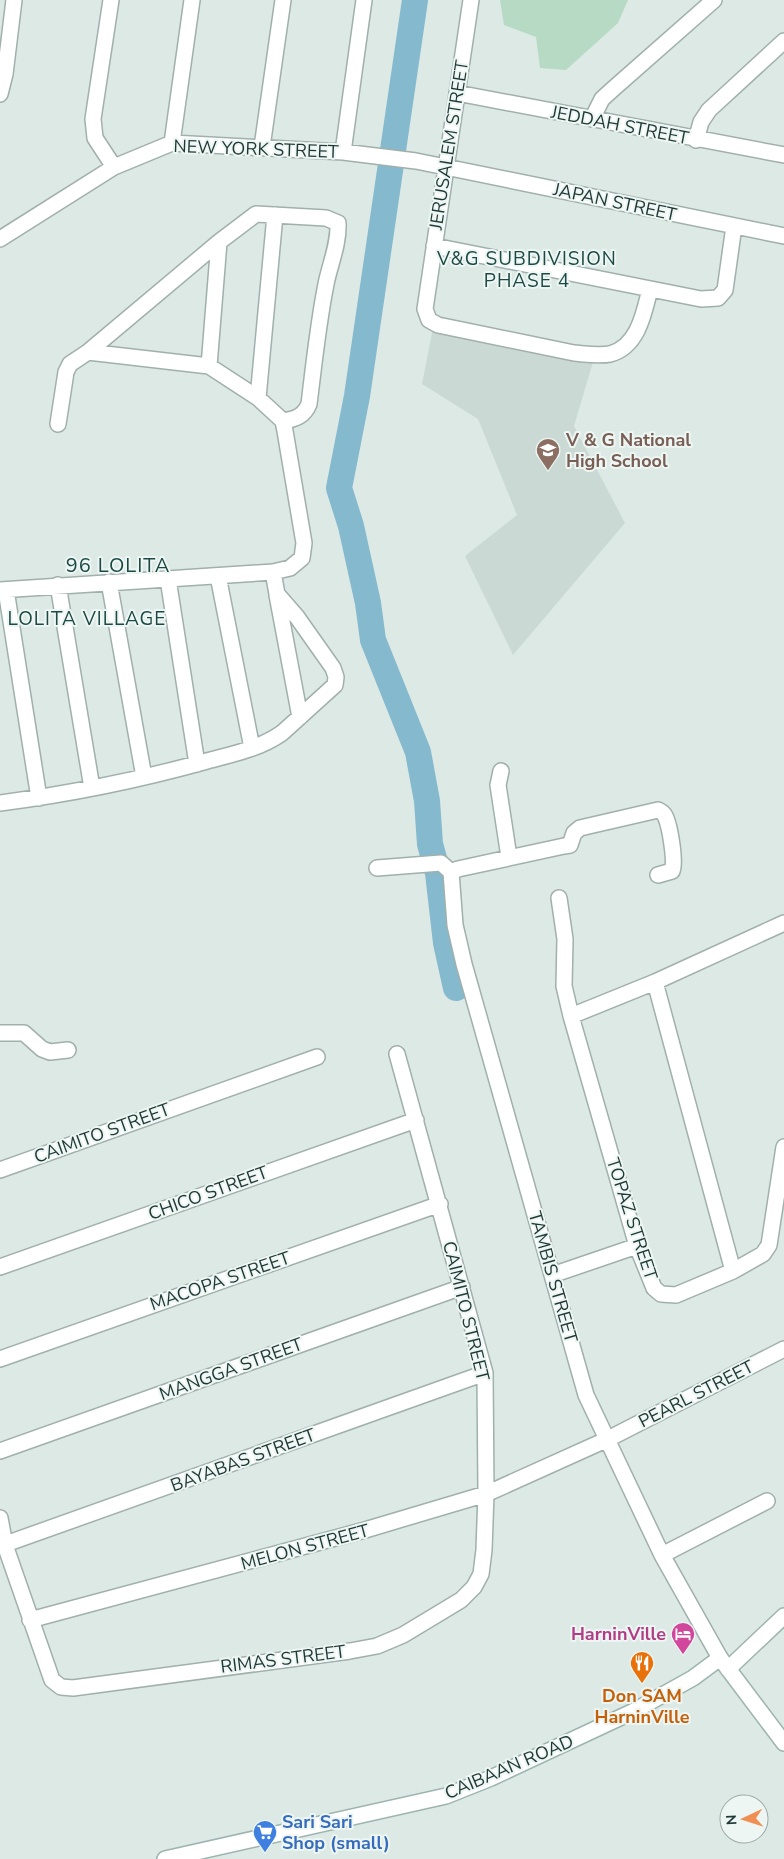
<svg xmlns="http://www.w3.org/2000/svg" width="784" height="1859" viewBox="0 0 784 1859" font-family="'Nunito Sans',sans-serif">
<style>
.built{fill:#cbd9d4}
.green{fill:#b6dac4}
.lines{fill:none;stroke-linecap:round;stroke-linejoin:round}
.river{stroke:#85b9ce;stroke-width:26}
.street-casing{stroke:#a0b0ac;stroke-width:18}
.secondary-casing{stroke:#9db4af;stroke-width:18}
.street{stroke:#fff;stroke-width:15}
.secondary{stroke:#fff;stroke-width:15}
.labels{text-anchor:middle;dominant-baseline:central;stroke-width:4;stroke-linejoin:round;paint-order:stroke}
.street-label{font-size:18px;fill:#1f3834;stroke:#edf6f3}
.education-label{font-size:18px;font-weight:bold;fill:#785e54;stroke:#edf6f3;text-anchor:start}
.hotel-label{font-size:18px;font-weight:bold;fill:#b23c85;stroke:#edf6f3;text-anchor:end}
.food-label{font-size:18px;font-weight:bold;fill:#c56008;stroke:#edf6f3}
.shop-label{font-size:18px;font-weight:bold;fill:#366cbe;stroke:#edf6f3;text-anchor:start}
.neighbourhood-label{font-size:19px;letter-spacing:1px;fill:#1c4944;stroke:#edf6f3}
.quarter-label{font-size:20px;letter-spacing:1px;fill:#1c4944;stroke:#edf6f3}
</style>
<rect width="100%" height="100%" fill="#dde9e5"/>
<path class="built" d="M 433,328 L 593,362 L 574,426 L 625,523 L 513,655 L 465,556 L 517,515 L 478,419 L 422,384 Z"/>
<path class="green" d="M 500,0 L 628,0 L 618,23 L 566,70 L 540,68 L 536,37 L 504,25 Z"/>
<g class="lines">
<path class="river" d="M 415,0 L 357,396 L 339,488 L 351,526 L 368,603 L 373,640 L 418,752 L 427,801 L 430,844 L 438,873 L 446,943 L 456,988"/>
<g class="street-casing">
<path id="street" d="M 111,0 L 93,119 L 95,138 L 114,167
M 471,0 L 425,309 L 429,320 L 438,325 L 574,353 C 586,354 598,356 610,354 C 638,347 644,313 650,289
M 457,93 L 784,155
M 0,94 L 5,74 L 14,0
M 592,119 L 602,99 L 613,89 L 714,0
M 696,140 L 701,122 L 709,110 L 784,41
M 172,143 L 192,0
M 262,147 L 283,0
M 343,152 L 364,0
M 0,239 L 114,167 L 172,143 L 343,152 L 416,161 L 784,236
M 434,246 L 701,299 L 718,298 L 725,290 L 734,226
M 209,366 L 219,242
M 258,398 L 275,215
M 58,424 L 66,372 L 70,364 L 88,352
M 218,576 L 252,748
M 168,579 L 197,764
M 109,582 L 144,777
M 58,585 L 92,788
M 0,590 L 273,572 L 290,568 L 302,558 L 304,543 L 285,431 L 283,421 L 258,398 L 209,366 L 88,352 L 219,242 L 256,214 L 326,218 L 338,223 C 339,244 330,264 326,284 C 318,324 314,364 309,404 C 304,416 296,419 283,421
M 6,590 L 39,798
M 277,595 L 300,717
M 501,771 L 498,785 L 509,857
M 0,803 C 70,794 139,780 207,761 C 233,754 259,749 282,733 L 335,685 L 336,677 L 333,668 L 297,617 L 277,594 L 273,572
M 377,868 L 441,863 L 451,872
M 451,872 L 455,925 L 464,964 L 586,1395 L 662,1555 L 720,1658
M 451,872 L 458,869 L 564,846 L 570,845 L 574,833 L 580,828 L 658,810 C 662,812 664,813 666,818 C 670,828 676,862 672,871 L 658,875
M 559,898 L 565,939 L 564,986 L 571,1016 L 637,1246 L 654,1288 L 661,1294 L 676,1295 L 733,1271 L 763,1254 L 769,1245 L 784,1147
M 655,982 L 733,1271
M 571,1016 L 655,982 L 784,923
M 0,1033 L 24,1033 L 42,1049 L 50,1052 L 68,1050
M 0,1170 L 317,1057
M 0,1267 L 416,1120
M 552,1275 L 637,1246
M 0,1359 L 440,1204
M 0,1451 L 462,1287
M 0,1518 L 5,1545 L 52,1680 L 61,1687 L 73,1688 L 350,1651 L 377,1646 L 403,1635 L 461,1600 L 474,1587 L 481,1574 L 484,1550 L 486,1494 L 485,1373 L 397,1054
M 0,1546 L 485,1373
M 662,1555 L 767,1501
M 30,1620 L 365,1530 L 486,1494 L 608,1439 L 784,1349"/>
</g>
<g class="secondary-casing">
<path id="secondary" d="M 728,1669 L 784,1616
M 165,1859 L 446,1796 L 491,1778 L 632,1712 L 693,1678 L 720,1658 L 784,1743"/>
</g>
<use href="#street" class="street"/>
<use href="#secondary" class="secondary"/>
</g>
<defs>
<g id="school-pin" transform="scale(1.25)"><path d="M0 17L-7.5 6A9.5 9.5 0 1 1 7.5 6Z" fill="#8d6e63" stroke="#edf6f3"/><path d="M0-5L7-2L0 1L-7-2ZM-4 1L0 2.5L4 1V4Q0 6-4 4Z" fill="#fff"/></g>
<g id="hotel-pin" transform="scale(1.25)"><path d="M0 17L-7.5 6A9.5 9.5 0 1 1 7.5 6Z" fill="#d1479c" stroke="#edf6f3"/><path d="M-6-4.5h1.5V1H6V5H4.5V3h-9V5H-6ZM-4 0a1.8 1.8 0 1 1 3.6 0ZM.5 0V-2.5h3Q6-2.5 6 0Z" fill="#fff"/></g>
<g id="restaurant-pin" transform="scale(1.25)"><path d="M0 17L-7.5 6A9.5 9.5 0 1 1 7.5 6Z" fill="#e8710a" stroke="#edf6f3"/><path d="M-5-6h1v4h1v-4h1v4h1v-4h1v5L-1.5 .5V6h-2V.5L-5-1ZM5-6V6H3V1.5H1.5Q1.5-4 5-6Z" fill="#fff"/></g>
<g id="supermarket-pin" transform="scale(1.25)"><path d="M0 17L-7.5 6A9.5 9.5 0 1 1 7.5 6Z" fill="#3f7fe0" stroke="#edf6f3"/><path d="M-6-5.5h2.5l.6 2H6L4.5 2H-2.5L-4.4-4H-6ZM-1.5 3.2a1.3 1.3 0 1 0 .1 0ZM3 3.2a1.3 1.3 0 1 0 .1 0Z" fill="#fff"/></g>
</defs>
<g fill-rule="evenodd">
<use href="#school-pin" x="548" y="450"/>
<use href="#hotel-pin" x="683" y="1634"/>
<use href="#restaurant-pin" x="642" y="1663"/>
<use href="#supermarket-pin" x="265" y="1832"/>
</g>
<g class="labels">
<g class="street-label">
<text transform="translate(620 125) rotate(11)">JEDDAH STREET</text>
<text transform="translate(449 145) rotate(-81)">JERUSALEM STREET</text>
<text transform="translate(256 149) rotate(2)">NEW YORK STREET</text>
<text transform="translate(615 202) rotate(12)">JAPAN STREET</text>
<text transform="translate(102 1133) rotate(-20)">CAIMITO STREET</text>
<text transform="translate(208 1193) rotate(-20)">CHICO STREET</text>
<text transform="translate(632 1219) rotate(72)">TOPAZ STREET</text>
<text transform="translate(553 1277) rotate(74)">TAMBIS STREET</text>
<text transform="translate(220 1281) rotate(-19)">MACOPA STREET</text>
<text transform="translate(466 1311) rotate(76)">CAIMITO STREET</text>
<text transform="translate(231 1369) rotate(-20)">MANGGA STREET</text>
<text transform="translate(696 1394) rotate(-27)">PEARL STREET</text>
<text transform="translate(243 1460) rotate(-20)">BAYABAS STREET</text>
<text transform="translate(305 1547) rotate(-15)">MELON STREET</text>
<text transform="translate(283 1659) rotate(-7)">RIMAS STREET</text>
<text transform="translate(509 1767) rotate(-23)">CAIBAAN ROAD</text>
</g>
<g class="education-label">
<text x="566" y="440">V &amp; G National<tspan x="566" dy="21">High School</tspan></text>
</g>
<g class="hotel-label">
<text x="666" y="1634">HarninVille</text>
</g>
<g class="food-label">
<text x="642" y="1696">Don SAM<tspan x="642" dy="21">HarninVille</tspan></text>
</g>
<g class="shop-label">
<text x="282" y="1822">Sari Sari<tspan x="282" dy="21">Shop (small)</tspan></text>
</g>
<g class="neighbourhood-label">
<text x="527" y="259">V&amp;G SUBDIVISION<tspan x="527" dy="22">PHASE 4</tspan></text>
<text x="87" y="619">LOLITA VILLAGE</text>
</g>
<g class="quarter-label">
<text x="118" y="565">96 LOLITA</text>
</g>
</g>
<g transform="translate(744 1819) rotate(266)"><circle r="24" fill="#edf6f3" stroke="#9baaa7"/>
<path d="M0-4L9 19L0 12L-9 19Z" fill="#f08f54"/>
<text y="-8" font-size="14" font-weight="bold" text-anchor="middle" fill="#1f3834">N</text>
</g>
</svg>
